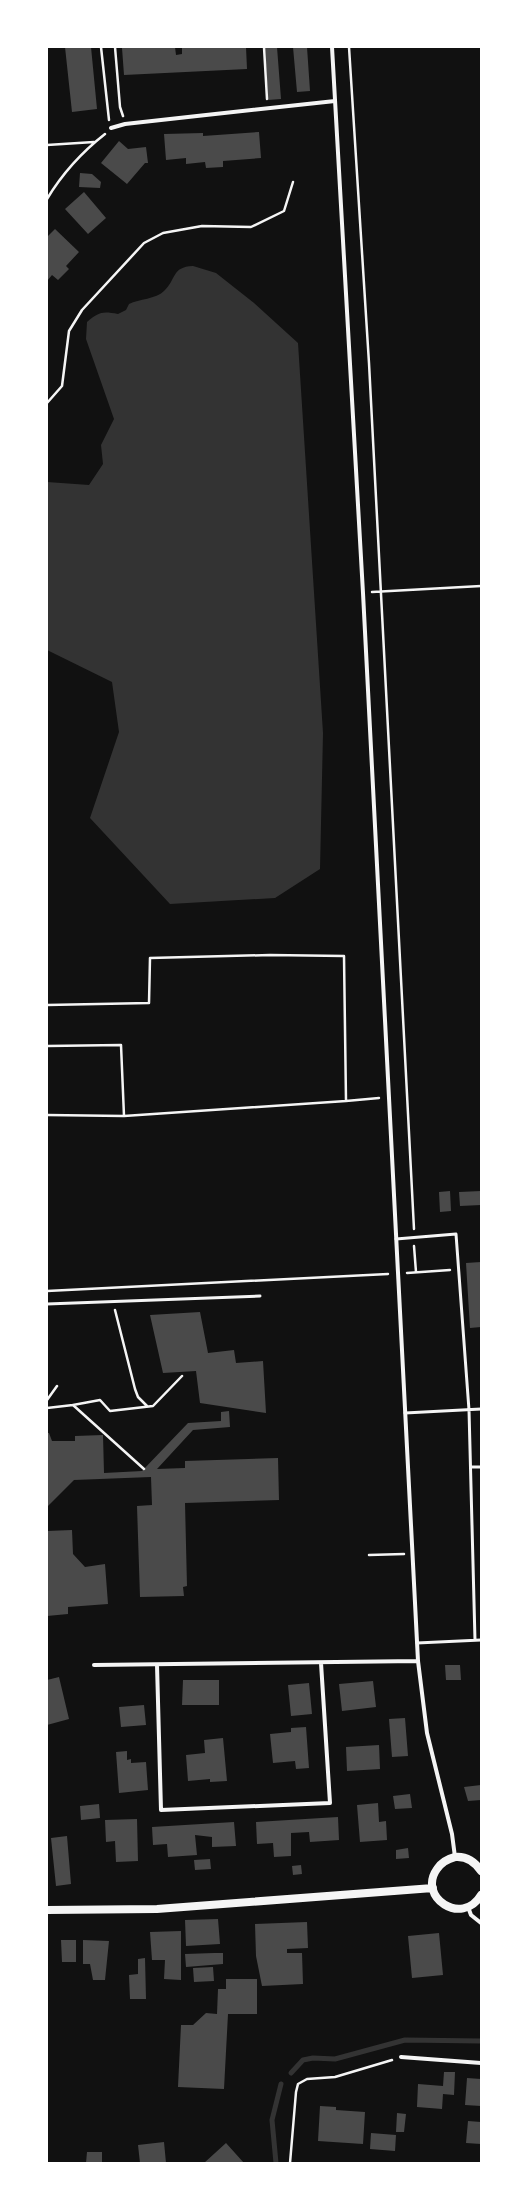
<svg xmlns="http://www.w3.org/2000/svg" width="528" height="2210" viewBox="0 0 528 2210" font-family="'Sofia Sans Condensed',sans-serif">
<style>
.water{fill:#333}
.lines{fill:none;stroke-linecap:round;stroke-linejoin:round}
.stream{stroke:#333;stroke-width:5}
.building{fill:#4a4a4a}
.path{stroke:#f5f5f5;stroke-width:2.5}
.service{stroke:#f5f5f5;stroke-width:3}
.minor{stroke:#f5f5f5;stroke-width:4}
.secondary{stroke:#f5f5f5;stroke-width:8}
</style>
<rect width="100%" height="100%" fill="#111"/>
<path class="water" d="M 193,266 L 216,273 L 254,303 L 298,343 L 323,733 L 320,869 L 275,898 L 170,904 L 90,818 L 119,732 L 112,682 L 47,650 L 47,482 L 89,485 L 103,464 L 101,445 L 114,419 L 86,339 L 87,322 C 99,312 102,311 118,314 L 126,310 L 129,304 C 139,299 156,299 164,291 C 177,279 171,267 193,266 Z"/>
<g class="lines">
<path class="stream" d="M 291,2073 L 303,2060 L 313,2058 L 335,2059 L 405,2040 L 481,2041
M 276,2163 L 272,2120 L 281,2084"/>
</g>
<path class="building" d="M 65,47 L 91,47 L 97,109 L 72,112 Z
M 175,47 L 176,55 L 182,54 L 182,47 L 246,47 L 247,69 L 124,75 L 122,48 Z
M 265,47 L 277,47 L 281,99 L 268,100 Z
M 293,47 L 307,47 L 310,91 L 297,92 Z
M 259,132 L 261,158 L 223,161 L 223,167 L 206,168 L 205,162 L 186,164 L 186,158 L 166,160 L 164,134 L 203,133 L 203,136 Z
M 119,141 L 128,149 L 146,147 L 148,163 L 145,163 L 127,184 L 101,163 Z
M 80,173 L 92,174 L 101,182 L 100,188 L 79,187 Z
M 84,192 L 106,218 L 88,234 L 65,209 Z
M 55,229 L 79,252 L 66,266 L 69,269 L 58,280 L 52,275 L 47,281 L 47,237 Z
M 450,1191 L 451,1211 L 440,1212 L 439,1192 Z
M 481,1191 L 481,1205 L 460,1206 L 459,1192 Z
M 481,1262 L 481,1327 L 470,1328 L 466,1263 Z
M 200,1312 L 208,1353 L 234,1350 L 236,1363 L 263,1361 L 266,1413 L 200,1403 L 196,1371 L 163,1373 L 150,1315 Z
M 229,1411 L 230,1427 L 193,1430 L 157,1469 L 185,1468 L 185,1461 L 278,1458 L 279,1500 L 185,1503 L 187,1586 L 183,1587 L 184,1596 L 140,1597 L 137,1506 L 152,1505 L 151,1477 L 74,1480 L 47,1507 L 47,1433 L 49,1433 L 52,1441 L 75,1441 L 75,1436 L 103,1435 L 104,1473 L 142,1471 L 188,1423 L 221,1421 L 221,1412 Z
M 72,1530 L 73,1554 L 85,1567 L 105,1564 L 108,1604 L 68,1607 L 68,1614 L 47,1616 L 47,1531 Z
M 445,1665 L 460,1665 L 461,1680 L 446,1680 Z
M 59,1677 L 69,1719 L 47,1725 L 47,1680 Z
M 183,1680 L 219,1680 L 219,1705 L 182,1705 Z
M 373,1681 L 376,1707 L 342,1711 L 339,1684 Z
M 309,1683 L 312,1714 L 291,1716 L 288,1685 Z
M 144,1705 L 146,1725 L 121,1727 L 119,1707 Z
M 405,1718 L 408,1756 L 392,1757 L 389,1719 Z
M 306,1727 L 309,1768 L 296,1769 L 295,1761 L 273,1763 L 270,1734 L 291,1732 L 291,1728 Z
M 223,1738 L 227,1781 L 210,1782 L 210,1779 L 188,1781 L 186,1755 L 205,1753 L 204,1740 Z
M 379,1745 L 380,1769 L 347,1771 L 346,1747 Z
M 127,1751 L 127,1760 L 131,1759 L 131,1763 L 146,1762 L 148,1790 L 119,1793 L 116,1752 Z
M 481,1785 L 481,1800 L 468,1801 L 464,1787 Z
M 410,1794 L 412,1808 L 395,1809 L 393,1796 Z
M 378,1803 L 379,1822 L 386,1821 L 387,1840 L 360,1842 L 357,1805 Z
M 99,1804 L 100,1818 L 81,1820 L 80,1806 Z
M 338,1817 L 339,1840 L 310,1842 L 309,1832 L 291,1833 L 291,1856 L 274,1857 L 273,1843 L 257,1844 L 256,1822 Z
M 137,1819 L 138,1861 L 116,1862 L 115,1841 L 106,1842 L 105,1820 Z
M 234,1822 L 236,1846 L 212,1847 L 212,1837 L 195,1835 L 197,1855 L 168,1857 L 167,1844 L 153,1845 L 152,1827 Z
M 67,1836 L 71,1884 L 56,1886 L 51,1838 Z
M 408,1848 L 409,1858 L 396,1859 L 396,1850 Z
M 210,1859 L 211,1869 L 195,1870 L 194,1860 Z
M 301,1865 L 302,1874 L 293,1875 L 292,1866 Z
M 218,1919 L 220,1944 L 186,1946 L 185,1920 Z
M 307,1922 L 308,1948 L 287,1949 L 287,1953 L 302,1953 L 303,1984 L 262,1986 L 256,1956 L 255,1924 Z
M 181,1931 L 181,1980 L 164,1979 L 165,1960 L 152,1960 L 150,1932 Z
M 439,1933 L 443,1975 L 412,1978 L 408,1936 Z
M 61,1940 L 76,1940 L 76,1962 L 62,1962 Z
M 83,1940 L 109,1941 L 105,1980 L 93,1980 L 90,1964 L 83,1964 Z
M 214,1953 L 223,1953 L 223,1964 L 186,1967 L 185,1954 Z
M 145,1958 L 146,1999 L 130,1999 L 129,1975 L 138,1974 L 138,1959 Z
M 213,1967 L 214,1981 L 194,1982 L 193,1968 Z
M 226,1979 L 257,1979 L 257,2014 L 228,2014 L 224,2089 L 178,2087 L 181,2025 L 193,2025 L 206,2013 L 217,2014 L 218,1989 L 226,1989 Z
M 444,2072 L 455,2072 L 454,2095 L 443,2094 L 442,2109 L 417,2107 L 418,2084 L 443,2086 Z
M 467,2078 L 481,2079 L 481,2106 L 465,2105 Z
M 320,2106 L 336,2107 L 336,2110 L 365,2112 L 363,2144 L 318,2141 Z
M 397,2113 L 406,2114 L 404,2132 L 396,2132 Z
M 468,2121 L 481,2122 L 481,2144 L 466,2143 Z
M 371,2133 L 396,2135 L 395,2151 L 370,2149 Z
M 164,2142 L 166,2163 L 140,2163 L 138,2145 Z
M 226,2143 L 244,2163 L 204,2163 Z
M 87,2152 L 102,2152 L 102,2163 L 86,2163 Z"/>
<g class="lines">
<path class="path" d="M 101,47 L 109,120
M 115,47 L 120,107 L 123,116
M 264,47 L 267,99
M 349,47 L 369,363 L 414,1229
M 47,145 L 94,142
M 47,199 C 62,174 82,152 105,134
M 47,403 L 62,386 L 69,331 L 82,310 L 144,243 L 163,233 L 202,226 L 251,227 L 284,211 L 293,182
M 372,592 L 481,586
M 47,1005 L 149,1003 L 150,958 L 270,955 L 344,956 L 346,1101 L 124,1116 L 121,1045 L 47,1046
M 346,1101 L 379,1098
M 47,1115 L 124,1116
M 414,1246 L 416,1272
M 407,1273 L 450,1270
M 47,1291 L 388,1274
M 115,1310 L 135,1389 L 138,1397 L 147,1406
M 47,1400 L 57,1386
M 73,1405 L 100,1400 L 110,1411 L 153,1406 L 182,1376
M 47,1408 L 73,1405 L 144,1469
M 369,1555 L 404,1554
M 290,2163 L 296,2092 L 298,2084 L 307,2079 L 335,2077 L 392,2060"/>
<path class="service" d="M 396,1239 L 456,1234 L 469,1410 L 475,1640
M 47,1304 L 260,1296
M 405,1413 L 481,1409
M 471,1467 L 481,1467
M 417,1643 L 481,1640"/>
<path class="minor" d="M 332,47 L 363,593 L 418,1661 L 427,1733 L 452,1834 L 455,1857
M 111,128 L 125,124 L 197,116 L 335,101
M 94,1665 L 418,1661
M 157,1665 L 161,1810 L 330,1803 L 321,1663
M 468,1907 L 471,1915 L 481,1923
M 401,2057 L 481,2063"/>
<path class="secondary" d="M 481,1871 C 475,1862 466,1856 455,1857 C 447,1859 441,1863 437,1869 C 417,1897 462,1927 481,1895
M 47,1910 L 157,1909 L 433,1888"/>
</g>
<rect width="528" height="2210" fill="none" stroke="#ffffff" stroke-width="96"/>
</svg>
